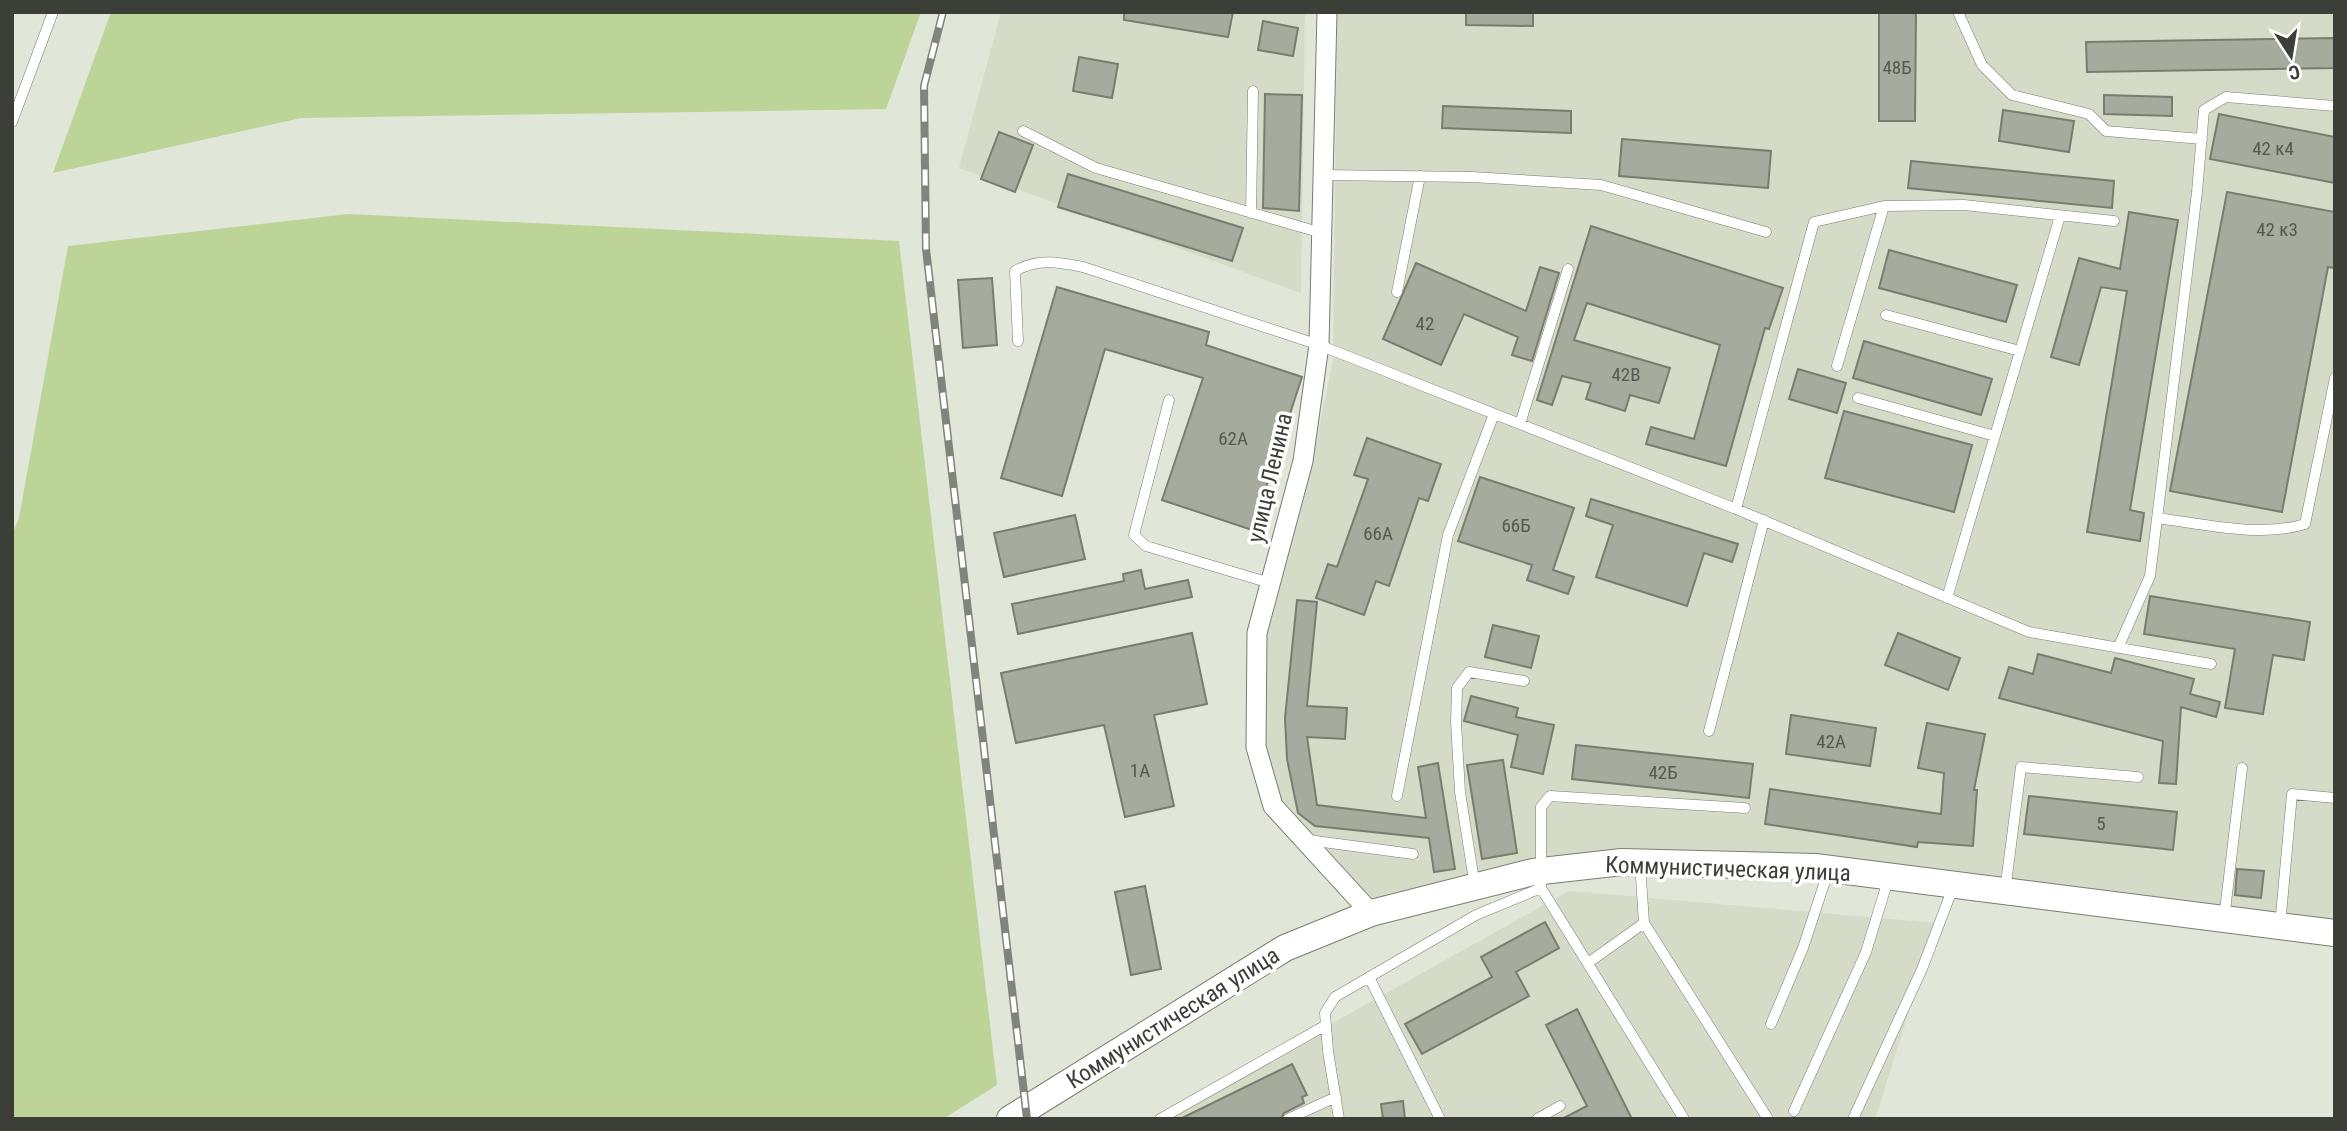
<svg xmlns="http://www.w3.org/2000/svg" width="2347" height="1131" viewBox="0 0 2347 1131" font-family="'Roboto Condensed',sans-serif">
<style>
.built{fill:#d4dcc7}
.green{fill:#bdd499}
.building{fill:#a5ab9d;stroke:#787d70;stroke-width:2}
.lines{fill:none;stroke-linecap:round;stroke-linejoin:round}
.service-casing{stroke:#797e71;stroke-width:11}
.minor-casing{stroke:#797e71;stroke-width:21}
.secondary-casing{stroke:#797e71;stroke-width:28}
.service{stroke:#fff;stroke-width:10}
.minor{stroke:#fff;stroke-width:19}
.secondary{stroke:#fff;stroke-width:26}
.rail-casing{stroke:#80847b;stroke-width:8}
.rail{stroke:#fff;stroke-width:5;stroke-dasharray:16;stroke-linecap:butt}
.labels{text-anchor:middle;dominant-baseline:central;stroke-width:7;stroke-linejoin:round;paint-order:stroke}
.number-label{font-size:19px;fill:#565951}
.street-label{font-size:23px;fill:#3c3e38;stroke:#fff}
</style>
<rect width="100%" height="100%" fill="#e0e6d8"/>
<path class="built" d="M 1001,12 L 1305,12 L 1301,293 L 959,168 Z
M 1337,12 L 2335,12 L 2335,930 L 1625,855 L 1375,904 L 1280,803 L 1263,749 L 1264,636 L 1311,469 L 1333,360 Z
M 1569,891 L 1937,923 L 1875,1119 L 1161,1119 Z"/>
<path class="green" d="M 111,12 L 921,12 L 886,109 L 301,118 L 53,173 Z
M 349,214 L 899,241 L 997,1085 L 943,1119 L 12,1119 L 12,535 L 19,518 L 68,246 Z"/>
<path class="building" d="M 1124,12 L 1233,12 L 1228,37 L 1124,20 Z
M 1466,12 L 1533,12 L 1533,26 L 1466,25 Z
M 1879,12 L 1916,12 L 1915,121 L 1879,121 Z
M 1263,21 L 1298,28 L 1293,56 L 1258,50 Z
M 2335,38 L 2335,68 L 2087,72 L 2086,42 Z
M 1079,57 L 1118,64 L 1112,98 L 1073,91 Z
M 1265,94 L 1302,95 L 1299,211 L 1263,208 Z
M 2104,95 L 2172,97 L 2172,116 L 2104,114 Z
M 1443,106 L 1571,111 L 1571,133 L 1442,128 Z
M 2003,110 L 2074,121 L 2069,152 L 1999,141 Z
M 2219,114 L 2335,137 L 2335,183 L 2210,159 Z
M 999,132 L 1033,145 L 1015,192 L 981,179 Z
M 1622,139 L 1771,151 L 1768,188 L 1619,176 Z
M 1911,161 L 2114,181 L 2112,208 L 1908,188 Z
M 1068,174 L 1243,228 L 1232,261 L 1058,207 Z
M 2227,192 L 2335,212 L 2335,268 L 2328,267 L 2282,512 L 2170,491 Z
M 2129,212 L 2178,220 L 2130,510 L 2144,513 L 2140,541 L 2087,532 L 2127,291 L 2101,287 L 2079,365 L 2051,357 L 2079,258 L 2120,269 Z
M 1591,226 L 1783,288 L 1769,329 L 1765,328 L 1726,466 L 1646,444 L 1651,427 L 1694,439 L 1720,345 L 1587,303 L 1574,340 L 1670,368 L 1659,403 L 1630,395 L 1625,411 L 1586,399 L 1591,383 L 1562,376 L 1552,405 L 1537,400 Z
M 1889,250 L 2017,285 L 2006,322 L 1879,288 Z
M 1416,263 L 1526,311 L 1540,267 L 1559,273 L 1532,361 L 1512,355 L 1518,337 L 1464,314 L 1441,365 L 1383,339 Z
M 992,278 L 997,345 L 963,348 L 958,280 Z
M 1057,287 L 1209,332 L 1206,345 L 1302,377 L 1252,530 L 1162,500 L 1203,378 L 1105,349 L 1062,496 L 1001,478 Z
M 1864,341 L 1992,379 L 1981,415 L 1853,378 Z
M 1798,369 L 1846,383 L 1837,413 L 1789,399 Z
M 1844,411 L 1972,445 L 1954,512 L 1825,478 Z
M 1367,438 L 1441,464 L 1428,501 L 1419,498 L 1389,586 L 1376,581 L 1364,615 L 1316,598 L 1328,564 L 1337,567 L 1368,479 L 1354,475 Z
M 1480,477 L 1574,508 L 1553,570 L 1574,577 L 1568,594 L 1527,580 L 1532,565 L 1458,541 Z
M 1591,499 L 1738,544 L 1732,562 L 1704,553 L 1687,606 L 1596,577 L 1613,525 L 1586,516 Z
M 1075,515 L 1085,559 L 1004,577 L 994,533 Z
M 1141,570 L 1145,589 L 1188,580 L 1192,597 L 1018,634 L 1012,604 L 1124,581 L 1123,574 Z
M 2150,596 L 2310,622 L 2304,660 L 2273,655 L 2263,714 L 2225,708 L 2235,649 L 2144,634 Z
M 1297,600 L 1317,602 L 1307,706 L 1347,708 L 1345,739 L 1307,737 L 1317,805 L 1426,818 L 1418,767 L 1438,763 L 1455,869 L 1434,872 L 1429,838 L 1315,826 L 1298,813 L 1287,759 L 1285,718 Z
M 1493,625 L 1539,636 L 1531,668 L 1485,657 Z
M 1192,633 L 1207,704 L 1154,715 L 1174,806 L 1125,817 L 1104,725 L 1016,743 L 1001,673 Z
M 1898,633 L 1960,658 L 1948,690 L 1885,665 Z
M 2038,654 L 2111,673 L 2115,658 L 2194,679 L 2190,694 L 2220,702 L 2216,717 L 2181,707 L 2176,784 L 2159,783 L 2163,741 L 1999,698 L 2009,667 L 2033,674 Z
M 1471,696 L 1518,708 L 1516,717 L 1554,725 L 1543,774 L 1511,767 L 1518,735 L 1464,721 Z
M 1791,715 L 1876,728 L 1870,766 L 1786,754 Z
M 1927,723 L 1985,734 L 1974,790 L 1977,790 L 1973,846 L 1918,842 L 1917,847 L 1765,824 L 1770,789 L 1941,814 L 1944,773 L 1918,768 Z
M 1576,745 L 1753,764 L 1749,798 L 1572,779 Z
M 1503,760 L 1517,853 L 1482,859 L 1467,765 Z
M 2029,796 L 2177,812 L 2173,850 L 2024,834 Z
M 2237,869 L 2264,871 L 2261,898 L 2235,895 Z
M 1145,886 L 1161,969 L 1131,975 L 1115,892 Z
M 1545,922 L 1559,948 L 1516,972 L 1529,996 L 1422,1054 L 1405,1024 L 1492,977 L 1481,957 Z
M 1577,1009 L 1632,1119 L 1562,1119 L 1587,1106 L 1546,1025 Z
M 1292,1064 L 1307,1095 L 1302,1097 L 1304,1103 L 1284,1113 L 1281,1119 L 1180,1119 Z
M 1403,1101 L 1405,1119 L 1383,1119 L 1381,1104 Z"/>
<g class="lines">
<g class="service-casing">
<path id="service" d="M 1958,12 L 1982,65 L 2012,95 L 2089,114 L 2106,131 L 2202,139
M 12,122 L 53,12
M 1023,131 L 1096,168 L 1322,233
M 1323,175 L 1472,177 L 1601,185 L 1766,232
M 1251,213 L 1253,91
M 1397,292 L 1420,176
M 1886,315 L 2020,351
M 1018,341 L 1015,271 C 1038,258 1058,262 1083,267 L 1319,345 L 1736,509 L 2029,632 L 2211,664
M 1837,366 L 1884,206
M 1858,398 L 1995,436
M 1169,400 L 1134,535 L 1146,546 L 1270,583
M 1520,424 L 1568,269
M 1736,509 L 1814,222 L 1884,206 L 1964,205 L 2114,221
M 2157,518 C 2204,524 2260,538 2305,524 L 2335,378
M 1947,598 L 2060,216
M 2118,648 L 2150,576 L 2197,192 L 2204,110 L 2226,97 L 2335,106
M 1709,731 L 1764,520
M 1397,796 L 1448,535 L 1494,414
M 1308,840 L 1413,854
M 1640,863 L 1644,923 L 1768,1119
M 1475,887 L 1460,792 L 1456,722 L 1457,688 L 1469,672 L 1524,681
M 1541,888 L 1684,1119
M 2005,891 L 2021,767 L 2138,777
M 2224,919 L 2242,768
M 2280,926 L 2292,794 L 2335,798
M 1588,963 L 1644,923
M 1369,977 L 1440,1119
M 1771,1024 L 1803,948 L 1829,869
M 1794,1111 L 1866,952 L 1889,877
M 1160,1119 L 1326,1025
M 1288,1119 L 1336,1097
M 1339,1119 L 1328,1051 L 1325,1013 L 1335,997 L 1476,915 L 1541,888 L 1541,807 L 1550,796 L 1745,808
M 1537,1119 L 1560,1106
M 1853,1119 L 1922,969 L 1954,885"/>
</g>
<g class="minor-casing">
<path id="minor" d="M 1327,12 L 1319,345 L 1303,461 L 1257,633 L 1256,747 L 1273,806 L 1371,913"/>
</g>
<g class="secondary-casing">
<path id="secondary" d="M 1010,1119 L 1285,948 L 1371,913 L 1533,872 L 1622,862 L 1815,867 L 2335,933"/>
</g>
<use href="#service" class="service"/>
<use href="#minor" class="minor"/>
<use href="#secondary" class="secondary"/>
<g class="rail-casing">
<path id="rail" d="M 943,12 L 924,86 L 926,249 L 1027,1119"/>
</g>
<use href="#rail" class="rail"/>
</g>
<g class="labels">
<g class="number-label">
<text x="1897" y="67">48Б</text>
<text x="2273" y="148">42 к4</text>
<text x="2277" y="229">42 к3</text>
<text x="1425" y="323">42</text>
<text x="1626" y="374">42В</text>
<text x="1233" y="438">62А</text>
<text x="1516" y="525">66Б</text>
<text x="1378" y="533">66А</text>
<text x="1831" y="741">42А</text>
<text x="1140" y="770">1А</text>
<text x="1663" y="772">42Б</text>
<text x="2101" y="823">5</text>
</g>
<g class="street-label">
<text transform="translate(1270 478) rotate(-77)">улица Ленина</text>
<text transform="translate(1728 869) rotate(2)">Коммунистическая улица</text>
<text transform="translate(1173 1018) rotate(-32)">Коммунистическая улица</text>
</g>
</g>
<rect width="2347" height="1131" fill="none" stroke="#3c3e38" stroke-width="28"/>
<g transform="translate(2291 56) rotate(168)" stroke="#ffffff" stroke-width="5" paint-order="stroke">
<path d="M0-5L12 26L0 18L-12 26Z" fill="#3c3e38"/>
<text y="-10" font-size="19" font-weight="bold" text-anchor="middle" fill="#3c3e38">С</text>
</g>
</svg>
